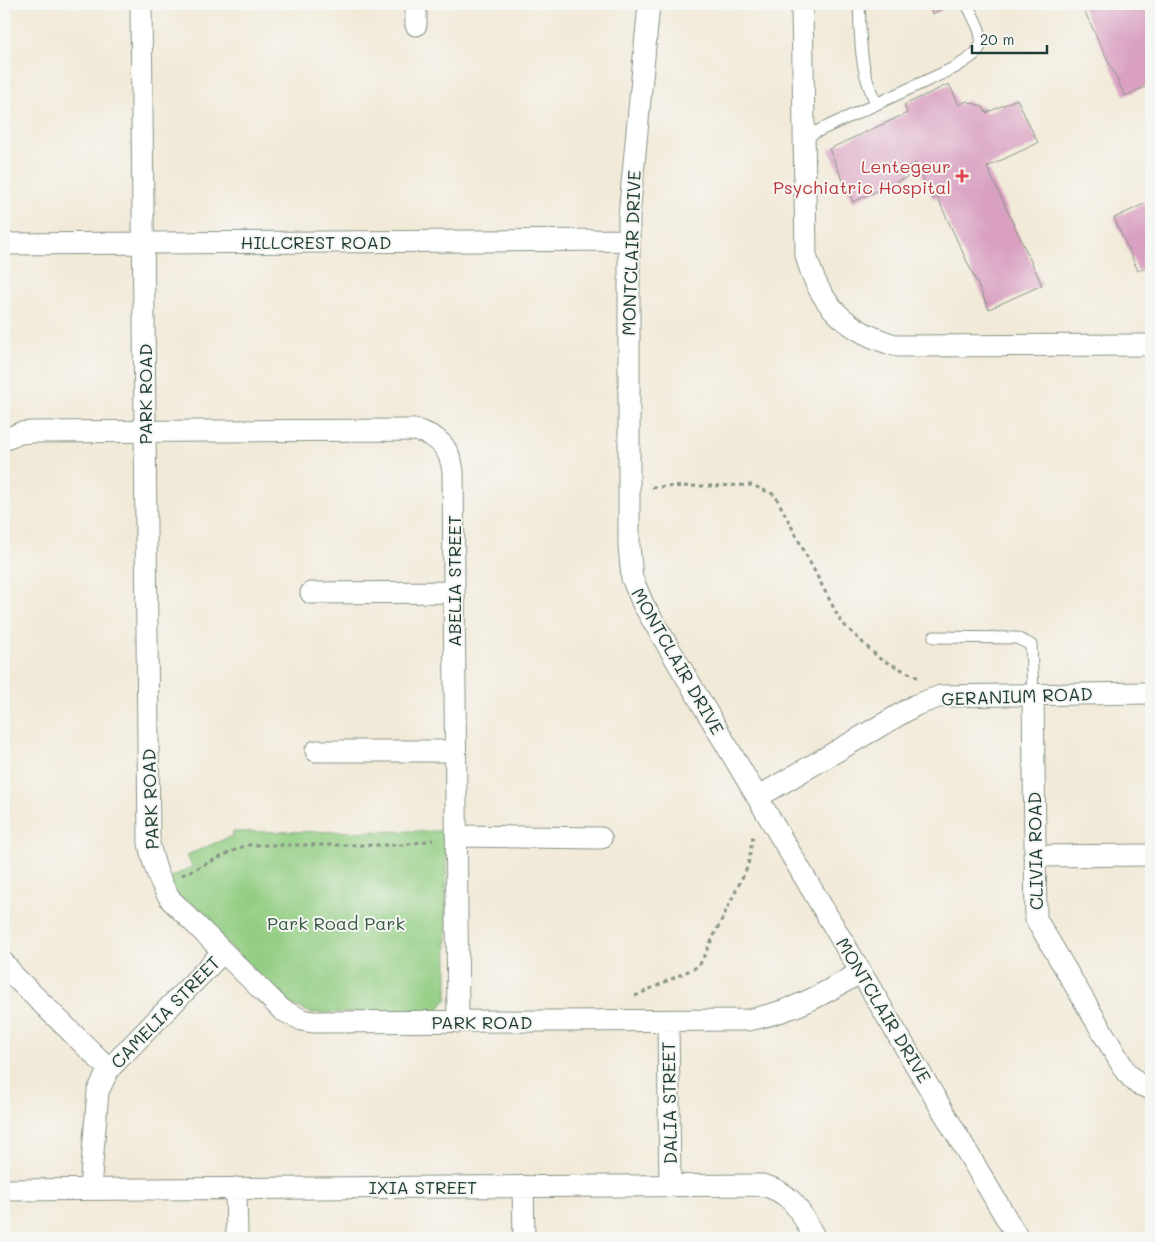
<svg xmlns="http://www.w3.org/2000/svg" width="1155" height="1242" viewBox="0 0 1155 1242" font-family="Mali,sans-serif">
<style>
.green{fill:#93ce83;stroke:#59865c}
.building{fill:#d9a0c1}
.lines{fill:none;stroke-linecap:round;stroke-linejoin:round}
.lane-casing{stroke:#889486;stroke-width:13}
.street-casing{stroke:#889486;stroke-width:23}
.path{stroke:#889486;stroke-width:3;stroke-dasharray:4 4;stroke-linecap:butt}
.lane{stroke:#fff;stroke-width:11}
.street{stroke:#fff;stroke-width:21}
.health-dot{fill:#e0444e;stroke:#f6f6f2;stroke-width:2}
.labels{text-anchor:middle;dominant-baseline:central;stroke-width:4;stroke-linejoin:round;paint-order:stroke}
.health-label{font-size:18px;fill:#be3a42;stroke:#f6f6f2;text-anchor:end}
.street-label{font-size:18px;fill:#1f3d34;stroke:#f6f6f2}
.park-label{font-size:18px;fill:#365a44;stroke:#f6f6f2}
</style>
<rect width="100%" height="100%" fill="#f6f6f2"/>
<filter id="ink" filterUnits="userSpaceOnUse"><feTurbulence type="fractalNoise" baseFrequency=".02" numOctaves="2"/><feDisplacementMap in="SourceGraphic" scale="10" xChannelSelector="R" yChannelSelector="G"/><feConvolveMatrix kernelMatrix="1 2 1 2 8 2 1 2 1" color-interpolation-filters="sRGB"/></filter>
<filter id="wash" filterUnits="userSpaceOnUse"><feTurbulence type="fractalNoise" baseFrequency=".0096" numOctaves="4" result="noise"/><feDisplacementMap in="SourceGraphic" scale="20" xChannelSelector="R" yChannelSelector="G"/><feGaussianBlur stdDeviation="1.12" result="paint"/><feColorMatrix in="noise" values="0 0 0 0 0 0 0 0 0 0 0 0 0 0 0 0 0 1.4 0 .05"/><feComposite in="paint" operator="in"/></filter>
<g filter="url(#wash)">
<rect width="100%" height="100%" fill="#f2ead9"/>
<path class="green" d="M 446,831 L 447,999 L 437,1011 L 311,1013 L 288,1003 L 177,895 L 166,879 L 192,867 L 187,855 L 232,836 L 233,832 Z"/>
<g id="blocks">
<path class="building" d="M 927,4 L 954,4 L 932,14 Z
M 1081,4 L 1146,4 L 1151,15 L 1151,84 L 1125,96 Z
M 949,84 L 959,105 L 967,101 L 983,107 L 986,113 L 1017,99 L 1038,143 L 987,167 L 1042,285 L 989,309 L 937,197 L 933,199 L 916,163 L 907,167 L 911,175 L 853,202 L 829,149 L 907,113 L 904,105 Z
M 1151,201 L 1151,265 L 1138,271 L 1114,218 Z"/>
</g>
</g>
<g filter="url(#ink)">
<use href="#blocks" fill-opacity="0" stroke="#889486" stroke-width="1"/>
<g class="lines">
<g class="lane-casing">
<path id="lane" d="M 859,4 C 861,42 859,68 876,103
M 803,138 L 954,68 C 989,48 986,42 969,8
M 934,637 L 1017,638 L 1031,645 L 1033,694"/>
</g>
<g class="street-casing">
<path id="street" d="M 141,4 L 149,844 C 154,865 159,882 171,900 L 282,1010 L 302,1020 L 313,1022 L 748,1020 C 794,1011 822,995 861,972
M 416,4 L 416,25
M 649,4 L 629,216 L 629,546 L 632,578 L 643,604 L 1018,1238
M 802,4 L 806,255 C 819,305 847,332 898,346 L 1151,345
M 4,244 L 629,240
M 4,440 L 20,433 L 32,432 L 415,430 C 438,435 450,448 453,471 L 458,1022
M 311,593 L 454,592
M 1033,694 L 1036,919 L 1126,1072 L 1138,1084 L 1151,1089
M 316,751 L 455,751
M 758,797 L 916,705 L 941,696 L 1151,693
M 456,836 L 601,838
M 1034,856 L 1151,855
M 4,963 L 14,976 L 109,1069
M 668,1021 L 670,1185
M 523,1186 L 524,1238
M 236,1188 L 237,1238
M 90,1189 L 98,1091 L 109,1069 L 223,952
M 4,1190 L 762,1185 C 794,1193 800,1212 815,1238"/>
</g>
<path class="path" d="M 652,487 L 752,485 L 775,495 L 841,622 L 880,659 L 919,678
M 182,875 L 246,845 L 402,845 L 433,840
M 635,996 L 699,966 L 748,866 L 753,835"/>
<use href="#lane" class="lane"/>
<use href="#street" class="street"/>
</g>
</g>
<path class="health-dot" d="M959.5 168.5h5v5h5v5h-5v5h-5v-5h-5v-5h5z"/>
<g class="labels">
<g class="health-label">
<text x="951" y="166">Lentegeur<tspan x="951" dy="21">Psychiatric Hospital</tspan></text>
</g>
<g class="street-label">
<text x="316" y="242">HILLCREST ROAD</text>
<text transform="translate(631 253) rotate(-88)">MONTCLAIR DRIVE</text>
<text transform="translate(145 394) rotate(-90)">PARK ROAD</text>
<text transform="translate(454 581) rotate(-90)">ABELIA STREET</text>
<text transform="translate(678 661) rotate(60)">MONTCLAIR DRIVE</text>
<text transform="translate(1017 696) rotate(-2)">GERANIUM ROAD</text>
<text transform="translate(150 799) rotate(-92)">PARK ROAD</text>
<text transform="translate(1035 851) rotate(-91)">CLIVIA ROAD</text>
<text transform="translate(884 1010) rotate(59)">MONTCLAIR DRIVE</text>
<text transform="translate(165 1012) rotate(-46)">CAMELIA STREET</text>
<text x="482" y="1022">PARK ROAD</text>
<text transform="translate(669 1103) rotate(-91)">DALIA STREET</text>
<text x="423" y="1187">IXIA STREET</text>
</g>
<g class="park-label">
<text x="336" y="923">Park Road Park</text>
</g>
</g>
<rect width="1155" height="1242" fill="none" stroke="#f6f6f2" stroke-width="20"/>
<path d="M972 45v8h75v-8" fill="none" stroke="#1f3d34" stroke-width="2.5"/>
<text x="980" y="45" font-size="15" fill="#1f3d34" stroke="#f6f6f2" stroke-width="4" paint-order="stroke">20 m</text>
</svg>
